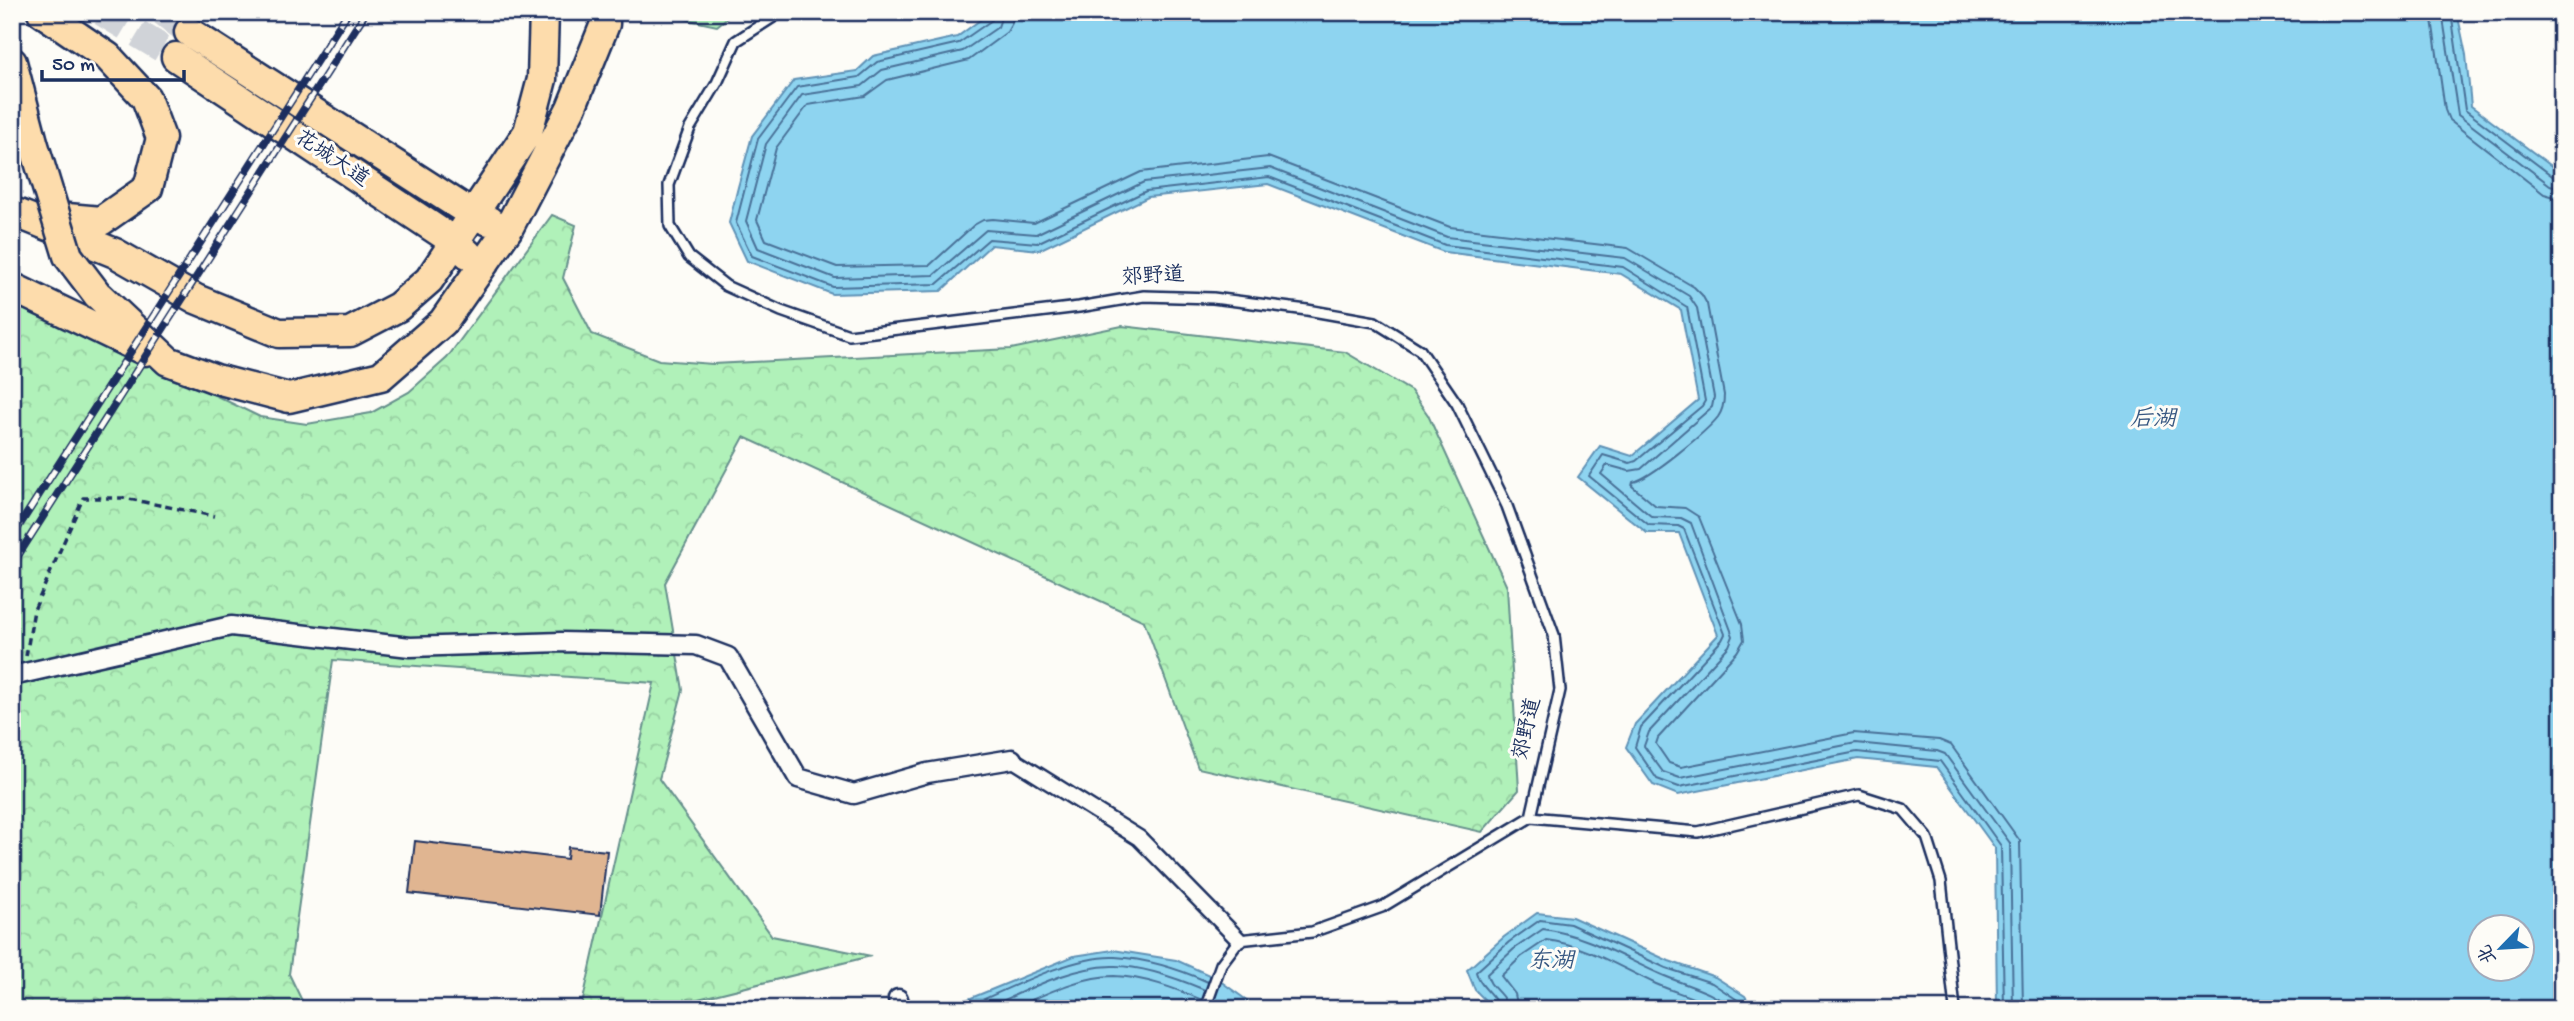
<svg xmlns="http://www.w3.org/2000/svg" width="2574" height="1021" viewBox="0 0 2574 1021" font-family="'Gochi Hand','LXGW WenKai TC',sans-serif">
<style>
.forest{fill:url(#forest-crowns);stroke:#66908c;stroke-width:2}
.water{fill:#8ed4f0;stroke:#6092b6;stroke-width:2;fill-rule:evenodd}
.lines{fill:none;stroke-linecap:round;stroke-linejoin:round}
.shore{stroke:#497198;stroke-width:2}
.building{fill:#e0b591;stroke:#1b2f5e;stroke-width:2}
.primary-tunnel{stroke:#d0d3d8;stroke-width:28;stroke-dasharray:28 14;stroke-linecap:butt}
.service-casing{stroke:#1b2f5e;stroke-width:14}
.pedestrian-casing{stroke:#1b2f5e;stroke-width:19}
.minor-casing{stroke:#1b2f5e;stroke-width:23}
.primary-casing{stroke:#1b2f5e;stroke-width:33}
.path{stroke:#1b2f5e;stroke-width:3.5;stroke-dasharray:7 5;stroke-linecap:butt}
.service{stroke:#fdfcf7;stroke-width:9}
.pedestrian{stroke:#fdfcf7;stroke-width:14}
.minor{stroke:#fdfcf7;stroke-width:18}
.primary{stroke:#fddcac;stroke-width:28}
.rail-casing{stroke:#1b2f5e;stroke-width:8}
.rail{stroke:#fdfcf7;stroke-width:5;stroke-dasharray:16;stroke-linecap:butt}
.primary-bridge-casing{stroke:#1b2f5e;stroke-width:33;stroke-linecap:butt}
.primary-bridge{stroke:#fddcac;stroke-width:28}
.labels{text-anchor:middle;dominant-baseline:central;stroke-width:6;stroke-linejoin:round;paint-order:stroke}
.street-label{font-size:21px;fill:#1b2f5e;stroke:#fdfcf7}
.water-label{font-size:23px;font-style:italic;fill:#385882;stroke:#fdfcf7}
</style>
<defs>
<pattern id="forest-crowns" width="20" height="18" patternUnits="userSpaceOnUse" patternTransform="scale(1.75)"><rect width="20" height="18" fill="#b0f1b9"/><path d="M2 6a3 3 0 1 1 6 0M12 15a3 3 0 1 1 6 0" fill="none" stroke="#97cfa1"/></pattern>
</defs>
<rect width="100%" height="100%" fill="#fdfcf7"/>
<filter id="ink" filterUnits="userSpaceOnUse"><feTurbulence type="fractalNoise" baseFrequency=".0143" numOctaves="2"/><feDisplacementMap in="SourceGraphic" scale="14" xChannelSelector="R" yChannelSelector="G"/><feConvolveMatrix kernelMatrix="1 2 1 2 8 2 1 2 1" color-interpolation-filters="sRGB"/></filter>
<g filter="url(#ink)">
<path class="forest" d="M 651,12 L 734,12 L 717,26 Z
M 552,215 L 576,225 L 563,278 L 592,334 L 659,360 L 713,364 L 1011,349 L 1122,326 L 1345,352 L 1411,391 L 1428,415 L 1507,587 L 1519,790 L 1482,832 L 1198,768 L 1144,621 L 744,437 L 665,583 L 683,690 L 659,779 L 772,936 L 871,956 L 658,1009 L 581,1009 L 654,683 L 333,660 L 289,974 L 306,1009 L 12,1009 L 12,297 L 260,417 L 307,424 L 371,413 L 409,392 L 447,358 Z"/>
<path class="water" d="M 991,12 L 2457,12 L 2466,55 L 2471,106 L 2562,174 L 2562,1009 L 1997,1009 L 1995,848 L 1936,767 L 1858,759 L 1678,795 L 1653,785 L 1626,747 L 1635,724 L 1718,635 L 1679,533 L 1647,533 L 1578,477 L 1600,446 L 1632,456 L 1698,400 L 1681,310 L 1621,274 L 1444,252 L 1268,184 L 1148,197 L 1039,250 L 991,245 L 941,291 L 832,294 L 747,261 L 729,223 L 738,187 L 752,136 L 794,80 L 857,71 L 873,56 L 957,37 ZM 2480,926 L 2522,926 L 2522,968 L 2480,968 Z
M 1537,913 L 1572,917 L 1669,961 L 1715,977 L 1745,996 L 1753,1009 L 1494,1009 L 1475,990 L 1467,970 L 1504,937 Z
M 1113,950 L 1176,960 L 1216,978 L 1259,1009 L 944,1009 L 1074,956 Z"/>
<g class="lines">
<path class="shore" d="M 995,12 L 992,20 L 959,43 L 877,62 L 859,77 L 797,87 L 758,139 L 745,188 L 736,223 L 752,256 L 833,287 L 937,284 L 989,239 L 1037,243 L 1146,191 L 1269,177 L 1445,245 L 1623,267 L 1687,307 L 1705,401 L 1702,406 L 1636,461 L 1630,463 L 1603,455 L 1589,476 L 1649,525 L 1678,526 L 1684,529 L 1725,634 L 1722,640 L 1641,727 L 1635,747 L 1657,779 L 1679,787 L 1857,752 L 1940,761 L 2001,846 L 2004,1009
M 1003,12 L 998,27 L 963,51 L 882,70 L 862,86 L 802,95 L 766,144 L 746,221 L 758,248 L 835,278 L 934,275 L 986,230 L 1036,234 L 1144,182 L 1270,168 L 1447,237 L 1625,258 L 1689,296 L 1697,308 L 1714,397 L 1712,407 L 1641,469 L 1629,471 L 1607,465 L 1601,474 L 1652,517 L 1681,518 L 1691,523 L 1733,636 L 1729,646 L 1649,732 L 1644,746 L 1663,772 L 1680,778 L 1856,743 L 1937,751 L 1945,754 L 2010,843 L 2013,1009
M 1014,12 L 1012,23 L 1007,32 L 969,60 L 887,80 L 865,96 L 808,105 L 776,148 L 757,220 L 766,240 L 837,267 L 930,265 L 974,225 L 983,220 L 993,219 L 1034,223 L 1141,172 L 1268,157 L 1450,227 L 1628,248 L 1694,287 L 1702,295 L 1707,304 L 1724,395 C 1724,403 1723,410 1718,417 C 1707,431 1650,479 1633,482 L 1632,486 L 1656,506 L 1685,508 L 1699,517 L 1742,624 L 1744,640 L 1737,652 L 1658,738 L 1656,744 L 1669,763 L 1681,767 L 1854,733 L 1939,740 L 1951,745 L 2020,841 L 2023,1009
M 2431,12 L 2445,110 L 2449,120 L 2544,194 L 2562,199
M 2442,12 L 2458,115 L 2550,185 L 2562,188
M 2451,12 L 2465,110 L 2555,178 L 2562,179
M 962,1009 C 1002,992 1071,955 1115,957 C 1147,959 1179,969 1208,982
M 984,1009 C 1024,992 1068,967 1112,966 C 1141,965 1179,979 1205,990
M 1011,1009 C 1042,996 1079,976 1114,976 C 1144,977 1174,988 1202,1000
M 1498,1009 C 1496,994 1480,989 1476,972 L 1509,942 L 1540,920 L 1570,924 L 1666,968 L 1712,983 L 1739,1001 L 1744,1009
M 1507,1009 C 1506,993 1489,989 1487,974 L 1514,949 L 1543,929 C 1584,934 1622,957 1660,974 C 1687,986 1710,990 1734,1009
M 1518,1009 L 1515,994 L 1501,976 L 1521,957 L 1546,940 C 1584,944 1621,968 1656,984 C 1676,993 1697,997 1716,1009"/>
</g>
<path class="building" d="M 415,841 L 567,859 L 568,847 L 607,851 L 600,915 L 409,893 Z"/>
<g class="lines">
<path class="primary-tunnel" d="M 102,12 L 176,57
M 163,12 L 189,32"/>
<g class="service-casing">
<path id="service" d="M 781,12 L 736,41 L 717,83 L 690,128 L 669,185 L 670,226 L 689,257 L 726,286 L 781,311 L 849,335 L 1079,307 L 1144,296 L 1213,298 L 1307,310 L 1375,322 L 1420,350 L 1457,404 L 1507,506 L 1554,635 L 1560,690 L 1531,817
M 1205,1009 L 1221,964 L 1239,940 L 1312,932 L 1382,907 L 1531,817 L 1698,832 L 1859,795 L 1903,809 L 1927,837 L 1941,881 L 1955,1009"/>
</g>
<g class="pedestrian-casing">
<path id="pedestrian" d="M 1012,759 L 1139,838 L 1239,940"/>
</g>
<g class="minor-casing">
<path id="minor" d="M 12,676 L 231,626 L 410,647 L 561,642 L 696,645 L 728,657 L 798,778 L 854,794 L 927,773 L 1012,759
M 898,999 L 901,1009"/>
</g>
<g class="primary-casing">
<path id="primary" d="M 42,12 L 108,57 L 146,98 L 161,138 L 148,188 L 101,221 L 45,216
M 189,32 L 472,214 L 489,221
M 176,57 L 455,242 L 468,254
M 12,62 L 33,142
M 19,214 L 115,253 L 196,299 L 279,333 L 350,332 L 398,307 L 429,280 L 528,132 L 542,79 L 544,12
M 12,287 L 145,351
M 97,294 L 168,361 L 216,379 L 289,398 L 381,376 L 443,322 L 508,229 L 571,108 L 605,24 L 605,12"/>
</g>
<path class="path" d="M 26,656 L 34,610 L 83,498 L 124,498 L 214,516"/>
<use href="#service" class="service"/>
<use href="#pedestrian" class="pedestrian"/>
<use href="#minor" class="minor"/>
<use href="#primary" class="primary"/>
<g class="rail-casing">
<path id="rail" d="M 12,537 L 348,12
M 12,565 L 366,12"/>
</g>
<use href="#rail" class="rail"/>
<g class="primary-bridge-casing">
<path id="primary-bridge" d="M 33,142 L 68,256 L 97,294"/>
</g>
<use href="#primary-bridge" class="primary-bridge"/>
</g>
</g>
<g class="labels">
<g class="street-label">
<text transform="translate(331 160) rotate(34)">花城大道</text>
<text transform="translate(1153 278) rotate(-3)">郊野道</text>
<text transform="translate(1529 729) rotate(-77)">郊野道</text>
</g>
<g class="water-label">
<text x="2153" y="420">后湖</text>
<text x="1551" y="962">东湖</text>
</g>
</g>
<rect width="2574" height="1021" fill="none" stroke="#fdfcf7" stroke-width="42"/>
<rect x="21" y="21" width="2532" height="979" fill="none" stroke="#1b2f5e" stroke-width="2.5" filter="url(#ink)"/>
<g transform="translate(2501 948) rotate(245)"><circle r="33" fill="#fdfcf7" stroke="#a3aaba" stroke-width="2"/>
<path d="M0-5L12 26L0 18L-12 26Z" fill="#1f6fb2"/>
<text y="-10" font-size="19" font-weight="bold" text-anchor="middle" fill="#1b2f5e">北</text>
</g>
<path d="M42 70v10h142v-10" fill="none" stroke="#1b2f5e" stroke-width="3.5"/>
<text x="52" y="70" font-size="21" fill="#1b2f5e" stroke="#fdfcf7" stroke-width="5" paint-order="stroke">50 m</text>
</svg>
